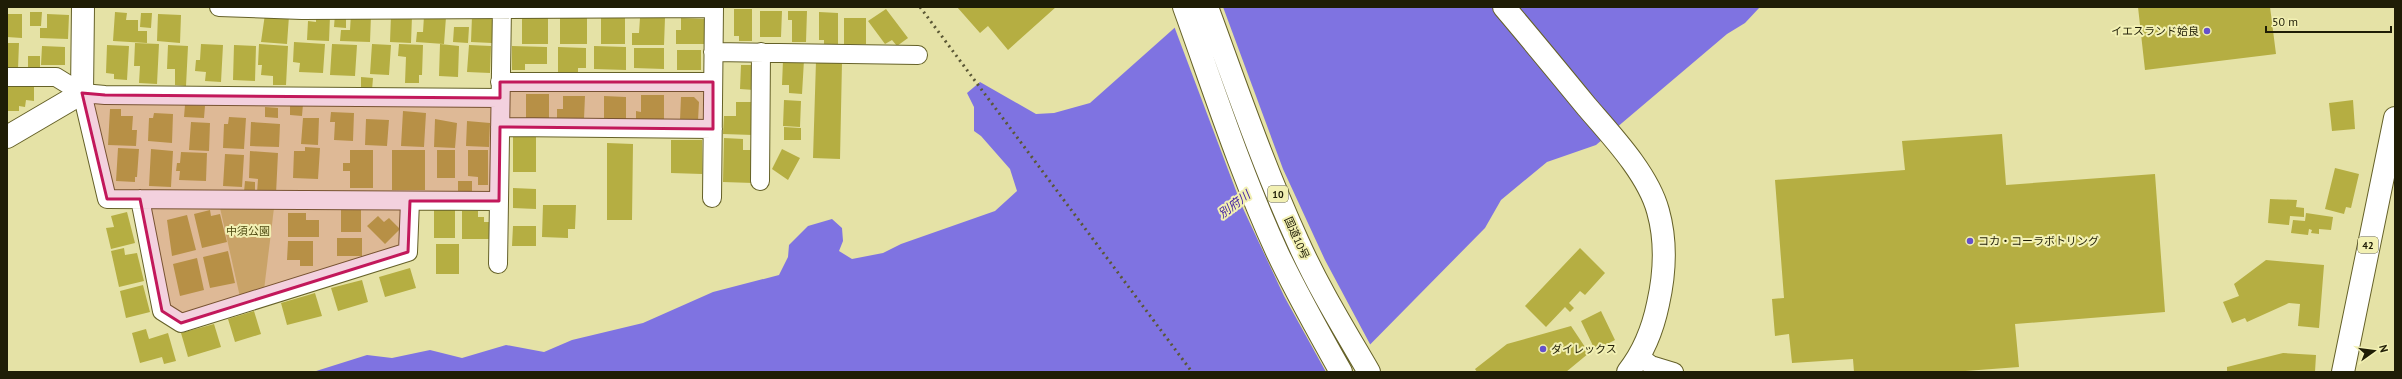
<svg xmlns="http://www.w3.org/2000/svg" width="2402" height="379" viewBox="0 0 2402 379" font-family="'PT Sans','Noto Sans JP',sans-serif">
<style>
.green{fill:#cbc66c}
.water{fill:#7f73e1}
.pier{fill:#e5e2a6}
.building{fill:#b5ae42}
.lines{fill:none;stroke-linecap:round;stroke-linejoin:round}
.minor-casing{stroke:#656128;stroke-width:20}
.tertiary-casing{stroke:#656128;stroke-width:24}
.primary-casing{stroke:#656128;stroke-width:24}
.trunk-casing{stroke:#656128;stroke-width:24}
.minor{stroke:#fff;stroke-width:18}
.tertiary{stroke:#fff;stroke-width:22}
.primary{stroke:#fff;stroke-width:22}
.trunk{stroke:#fff;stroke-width:22}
.rail{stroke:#5a5735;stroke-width:3;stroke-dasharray:2 4;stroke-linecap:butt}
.marked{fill:#c2185b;fill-opacity:0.2;stroke:#c2185b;stroke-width:3;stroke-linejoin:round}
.poi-dot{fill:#6551cb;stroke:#f2f0b3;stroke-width:1.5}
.labels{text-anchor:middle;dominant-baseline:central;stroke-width:4;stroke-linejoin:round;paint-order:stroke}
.shield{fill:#f2f0b3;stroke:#5e5c3a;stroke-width:1}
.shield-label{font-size:10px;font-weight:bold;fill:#1f1d06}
.poi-label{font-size:11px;fill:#1f1d06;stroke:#f2f0b3;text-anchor:start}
.park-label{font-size:11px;fill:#524e15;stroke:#f2f0b3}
.street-label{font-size:11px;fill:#1f1d06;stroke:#f2f0b3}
.water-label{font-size:12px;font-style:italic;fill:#4421a3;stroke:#f2f0b3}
</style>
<rect width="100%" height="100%" fill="#e5e2a6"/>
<path class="green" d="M 220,208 L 274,208 L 264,290 L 240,297 Z"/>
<path class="water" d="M 1198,7 L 1760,7 L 1745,23 L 1727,34 L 1596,145 L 1547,162 L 1501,200 L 1485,228 L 1343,372 L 313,372 L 367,355 L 392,358 L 430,350 L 462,358 L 506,345 L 544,352 L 572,340 L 643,323 L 713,292 L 779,275 L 788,257 L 789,245 L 808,226 L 832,219 L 842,228 L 843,241 L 839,251 L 852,259 L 883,253 L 901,244 L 995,211 L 1017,191 L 1010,169 L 981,136 L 974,131 L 974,107 L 967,93 L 980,82 L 1036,114 L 1054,113 L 1090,103 Z"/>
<path class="pier" d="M 1195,7 L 1223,7 L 1283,169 L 1325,260 L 1371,346 L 1346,372 L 1326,372 L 1284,296 L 1241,204 L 1174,26 Z"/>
<path class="building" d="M 957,7 L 1056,7 L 1008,50 L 988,26 L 980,33 Z
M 2138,7 L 2270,7 L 2276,54 L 2145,70 Z
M 734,9 L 752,9 L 752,41 L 739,41 L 739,36 L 734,36 Z
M 886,9 L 908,38 L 897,46 L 892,40 L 885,44 L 868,21 Z
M 760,11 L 782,11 L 781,37 L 760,37 Z
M 788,11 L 807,11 L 806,42 L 792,42 L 792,20 L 788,20 Z
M 30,12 L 42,12 L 41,26 L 30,26 Z
M 115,12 L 127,13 L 126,20 L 138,20 L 138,31 L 147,31 L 147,43 L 113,41 Z
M 819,12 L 838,13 L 838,45 L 824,44 L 824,40 L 819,40 Z
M 141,13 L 152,13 L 151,28 L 140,27 Z
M 7,14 L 22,14 L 22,38 L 7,37 Z
M 47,14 L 69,15 L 68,39 L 40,38 L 40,28 L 47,28 Z
M 158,14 L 181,15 L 180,43 L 157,41 Z
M 265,14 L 289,16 L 287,44 L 261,42 Z
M 335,14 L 346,14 L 346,28 L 334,27 Z
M 351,14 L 371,15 L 370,42 L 340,41 L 341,30 L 350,30 Z
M 391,15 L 412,16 L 411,43 L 390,42 Z
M 316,16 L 330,16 L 329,41 L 307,40 L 308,21 L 316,22 Z
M 424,16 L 446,17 L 444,44 L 416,42 L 417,32 L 423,32 Z
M 472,16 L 493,18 L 492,43 L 471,42 Z
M 522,16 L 548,17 L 548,44 L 522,44 Z
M 560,17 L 587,17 L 587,44 L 560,44 Z
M 601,18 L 625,18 L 625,44 L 601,44 Z
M 640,18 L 665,18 L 664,45 L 632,45 L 632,33 L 639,33 Z
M 681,18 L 705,19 L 705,44 L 676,44 L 676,30 L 681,30 Z
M 844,18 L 866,18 L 866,44 L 844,44 Z
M 454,27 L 469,27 L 468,43 L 453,42 Z
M 294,42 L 325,44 L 323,73 L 299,72 L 300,63 L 293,62 Z
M 7,43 L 19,43 L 18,69 L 7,69 Z
M 135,43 L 159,44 L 157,84 L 139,83 L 140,66 L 134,66 Z
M 201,44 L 223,45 L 221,82 L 205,81 L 206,72 L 195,71 L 196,60 L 200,60 Z
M 259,44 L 288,46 L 286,85 L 273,85 L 273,76 L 261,75 L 262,65 L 258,65 Z
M 332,44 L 357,45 L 355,76 L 330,75 Z
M 372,44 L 391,45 L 389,75 L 370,74 Z
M 399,44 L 423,45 L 422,75 L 419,75 L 419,83 L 405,83 L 406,57 L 398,56 Z
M 440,44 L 459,46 L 458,77 L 439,76 Z
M 107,45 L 129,46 L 127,80 L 114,79 L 114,74 L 106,73 Z
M 168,45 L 188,46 L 186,86 L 175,85 L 175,69 L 167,69 Z
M 234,45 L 256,46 L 255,81 L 233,80 Z
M 469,45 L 491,46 L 490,73 L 467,72 Z
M 42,46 L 65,47 L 65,65 L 41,65 Z
M 512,46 L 547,47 L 547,64 L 525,64 L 525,70 L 512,70 Z
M 594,46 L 626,47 L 626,70 L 594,69 Z
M 558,47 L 586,48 L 586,68 L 578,68 L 578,73 L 558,73 Z
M 634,48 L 664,48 L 664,69 L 634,68 Z
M 677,50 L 701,50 L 701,70 L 677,70 Z
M 28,56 L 40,56 L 40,70 L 28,70 Z
M 783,60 L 804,60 L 802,94 L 789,93 L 789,85 L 782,85 Z
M 816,61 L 842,62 L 840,159 L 813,158 Z
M 741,65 L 754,65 L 754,90 L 740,89 Z
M 361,77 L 373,78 L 372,90 L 361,90 Z
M 7,87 L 34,87 L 34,101 L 26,100 L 25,107 L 19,106 L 19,111 L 7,111 Z
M 526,94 L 549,94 L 549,118 L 526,118 Z
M 641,95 L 664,95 L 664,120 L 636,120 L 636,111 L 641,112 Z
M 563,96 L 585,96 L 584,119 L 557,118 L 557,109 L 563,109 Z
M 604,96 L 626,97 L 626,120 L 604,119 Z
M 681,97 L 694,97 L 699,102 L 698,121 L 680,120 Z
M 784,100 L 801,101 L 800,127 L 783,126 Z
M 2353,100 L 2355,129 L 2332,131 L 2329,103 Z
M 736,102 L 754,102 L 753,135 L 723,134 L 724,116 L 736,116 Z
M 290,104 L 303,104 L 302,116 L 290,115 Z
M 185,105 L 205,106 L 204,118 L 184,117 Z
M 265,107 L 278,108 L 278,118 L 265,117 Z
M 110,109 L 121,109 L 121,116 L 133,116 L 132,130 L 137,130 L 136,146 L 108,145 Z
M 403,111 L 426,113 L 424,147 L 401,146 Z
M 331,112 L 354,113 L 353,141 L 334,140 L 335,122 L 330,122 Z
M 154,113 L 173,114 L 172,143 L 148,141 L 149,118 L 153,118 Z
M 229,117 L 246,118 L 244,149 L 223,148 L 224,124 L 228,124 Z
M 303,118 L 319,118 L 318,145 L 301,144 Z
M 366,119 L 389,120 L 387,146 L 365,145 Z
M 435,119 L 457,123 L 455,148 L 434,147 Z
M 467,121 L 490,123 L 489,147 L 466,146 Z
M 191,122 L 210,123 L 209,151 L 189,150 Z
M 251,122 L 280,124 L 279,147 L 250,146 Z
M 784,127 L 801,128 L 801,140 L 784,140 Z
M 513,133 L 536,134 L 536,172 L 513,172 Z
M 2002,134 L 2006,185 L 2155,174 L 2165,312 L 2015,324 L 2019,367 L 1952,372 L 1854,372 L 1853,359 L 1792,363 L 1789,334 L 1775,336 L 1772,299 L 1784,298 L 1775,180 L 1905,170 L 1902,141 Z
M 724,138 L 743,139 L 743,150 L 755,150 L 753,183 L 723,182 Z
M 671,140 L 702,140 L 702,174 L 671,173 Z
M 607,143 L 633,144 L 632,220 L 607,220 Z
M 305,147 L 320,148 L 318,179 L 293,178 L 294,151 L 305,151 Z
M 118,148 L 139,149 L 137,177 L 135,177 L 135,182 L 116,181 Z
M 151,149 L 173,151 L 171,187 L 149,186 Z
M 782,149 L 800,158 L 788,180 L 772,169 Z
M 350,150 L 373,150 L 373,188 L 350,188 L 350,171 L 343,171 L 343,163 L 350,163 Z
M 392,150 L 425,150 L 425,190 L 392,190 Z
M 437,150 L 455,150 L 455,178 L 437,178 Z
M 468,150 L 488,150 L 488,185 L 478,185 L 478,177 L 468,176 Z
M 250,151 L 278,153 L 276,194 L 257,193 L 258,179 L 249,178 Z
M 181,152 L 207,153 L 206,181 L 179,180 L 180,171 L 176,171 L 177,163 L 180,163 Z
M 225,154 L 244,155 L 242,187 L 223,186 Z
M 2335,168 L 2359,174 L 2351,208 L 2346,207 L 2344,214 L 2325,209 Z
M 245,181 L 255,182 L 255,192 L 244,192 Z
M 458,181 L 472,181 L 472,195 L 458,195 Z
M 513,188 L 536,189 L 536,209 L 513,208 Z
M 2270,199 L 2297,200 L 2296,207 L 2304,208 L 2304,217 L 2290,216 L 2289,225 L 2268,223 Z
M 543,205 L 576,205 L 575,229 L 568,229 L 568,238 L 542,237 Z
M 341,208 L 361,208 L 361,232 L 341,232 Z
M 210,210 L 211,216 L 220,214 L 227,242 L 202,248 L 194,214 Z
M 434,210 L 455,210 L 455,238 L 434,238 Z
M 462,211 L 478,211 L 478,217 L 484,217 L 484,222 L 491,222 L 490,239 L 462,239 Z
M 127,212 L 135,243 L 111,249 L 106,228 L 114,227 L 111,216 Z
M 288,213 L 306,213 L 306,220 L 319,220 L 319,237 L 288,237 Z
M 2306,213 L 2333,217 L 2331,230 L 2319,229 L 2319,234 L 2311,233 L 2312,230 L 2309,229 L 2308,235 L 2291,233 L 2293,220 L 2305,221 Z
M 187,215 L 196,250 L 172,256 L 167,220 Z
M 378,216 L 384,222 L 389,218 L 400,229 L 385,244 L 367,226 Z
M 513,226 L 536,226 L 536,246 L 512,246 Z
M 337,238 L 362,238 L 362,256 L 337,256 Z
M 288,241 L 313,241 L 313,266 L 300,266 L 300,260 L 287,260 Z
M 436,244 L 459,244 L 459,274 L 436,274 Z
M 124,248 L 125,255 L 137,253 L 144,281 L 119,287 L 111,251 Z
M 1580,248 L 1605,273 L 1585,295 L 1580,291 L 1569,303 L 1574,308 L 1570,312 L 1565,307 L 1546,327 L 1525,306 Z
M 228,251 L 235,283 L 210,288 L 203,257 Z
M 197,258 L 204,290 L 180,296 L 173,264 Z
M 2266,260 L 2324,265 L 2319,328 L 2298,326 L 2300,304 L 2289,303 L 2247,322 L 2245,318 L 2232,323 L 2223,302 L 2239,296 L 2234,284 Z
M 410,268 L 416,288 L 385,297 L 379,277 Z
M 362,280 L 368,302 L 338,311 L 331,288 Z
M 143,285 L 150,312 L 126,318 L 120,291 Z
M 315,293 L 322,316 L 287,325 L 281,303 Z
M 254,311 L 261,334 L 235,342 L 228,319 Z
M 1601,311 L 1615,340 L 1595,350 L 1581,321 Z
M 214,324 L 221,347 L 188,357 L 181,333 Z
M 1571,326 L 1589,353 L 1566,372 L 1477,372 L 1475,369 L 1507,344 Z
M 146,329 L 149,339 L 168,333 L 176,361 L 164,364 L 162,357 L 140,363 L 132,333 Z
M 2283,353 L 2316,355 L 2315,372 L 2227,372 L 2227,367 Z"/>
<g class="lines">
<g class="minor-casing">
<path id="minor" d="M 219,7 L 302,10 L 714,8
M 713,52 L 918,55
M 7,77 L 56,77 L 82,93 L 105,95 L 500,98
M 500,82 L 713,82
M 82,93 L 107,199 L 499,201 L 502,7
M 500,127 L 713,129
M 760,181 L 761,52
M 712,198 L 714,7
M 140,199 L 162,311 L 181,323 L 408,252 L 410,201
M 498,264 L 499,201
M 1640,357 L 1651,365 L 1674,372"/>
</g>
<g class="tertiary-casing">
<path id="tertiary" d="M 1504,7 C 1532,40 1560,74 1587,107 C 1612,136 1648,174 1658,211 C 1667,243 1665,273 1658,304 C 1653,328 1643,353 1628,372
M 7,137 L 82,93 L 83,7"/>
</g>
<g class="primary-casing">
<path id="primary" d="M 2343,372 L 2395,118"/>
</g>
<g class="trunk-casing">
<path id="trunk" d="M 1184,7 C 1214,90 1241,174 1278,254 C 1297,294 1319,333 1341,372
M 1207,7 C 1236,86 1263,165 1298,242 C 1318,287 1344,329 1369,372"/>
</g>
<use href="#minor" class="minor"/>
<use href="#tertiary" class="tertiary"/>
<use href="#primary" class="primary"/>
<use href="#trunk" class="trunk"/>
<path class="rail" d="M 920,7 L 1192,372"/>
</g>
<path class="marked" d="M 500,82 L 713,82 L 713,129 L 500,127 L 499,201 L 410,201 L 408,252 L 181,323 L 162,311 L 140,199 L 107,199 L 82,93 L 105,95 L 500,98 Z"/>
<g class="poi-dot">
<circle cx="2207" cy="31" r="4"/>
<circle cx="1970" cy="241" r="4"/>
<circle cx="1543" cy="349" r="4"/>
</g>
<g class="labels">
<g class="shield">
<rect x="1268" y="186" width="20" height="16" rx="3"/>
<rect x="2358" y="237" width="20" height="16" rx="3"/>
</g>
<g class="shield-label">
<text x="1278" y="194">10</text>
<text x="2368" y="245">42</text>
</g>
<g class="poi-label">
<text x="2199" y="31" text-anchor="end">イエスランド姶良</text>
<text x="1978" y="241">コカ・コーラボトリング</text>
<text x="1551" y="349">ダイレックス</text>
</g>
<g class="park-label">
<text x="248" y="231">中須公園</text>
</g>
<g class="street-label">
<text transform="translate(1297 238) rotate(66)">国道10号</text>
</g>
<g class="water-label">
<text transform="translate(1234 204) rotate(-37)">別府川</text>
</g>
</g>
<rect width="2402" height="379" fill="none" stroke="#1f1d06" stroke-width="16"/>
<g transform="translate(2374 351) rotate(76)" stroke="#f2f0b3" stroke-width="3" paint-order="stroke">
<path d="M0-3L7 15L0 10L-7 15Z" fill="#1f1d06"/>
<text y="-6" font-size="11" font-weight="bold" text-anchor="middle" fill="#1f1d06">N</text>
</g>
<path d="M2266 26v6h125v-6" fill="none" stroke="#1f1d06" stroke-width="2"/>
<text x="2272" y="26" font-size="12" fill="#1f1d06" stroke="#f2f0b3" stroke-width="3" paint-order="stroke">50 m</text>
</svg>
